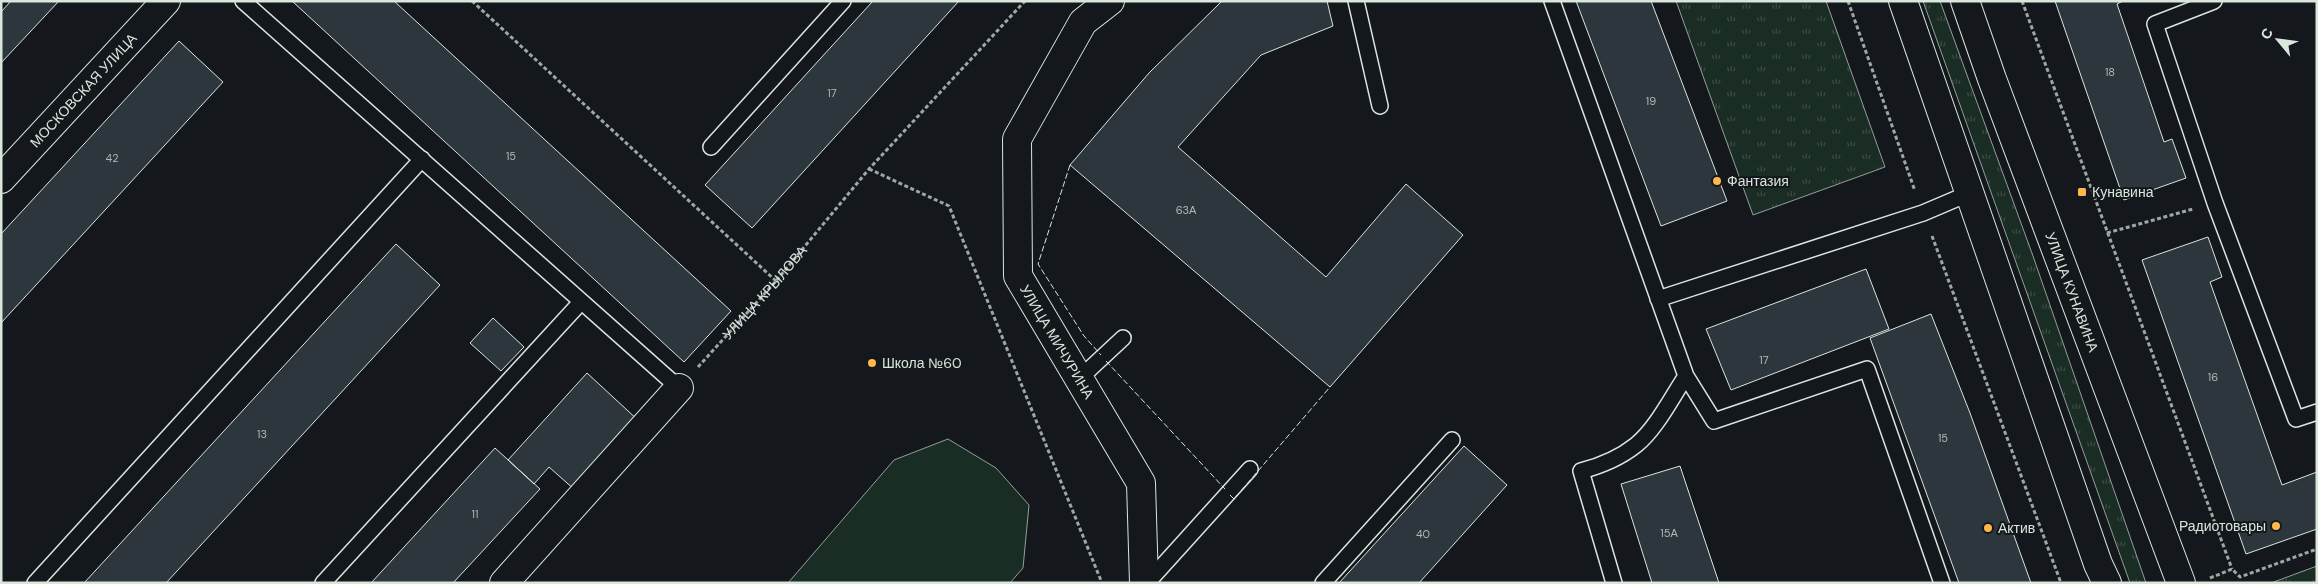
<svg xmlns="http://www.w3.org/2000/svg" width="2318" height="584" viewBox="0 0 2318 584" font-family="'DM Sans',sans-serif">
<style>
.grass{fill:url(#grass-tufts);stroke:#939e99}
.pitch{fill:#1a2d24;stroke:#939e99}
.building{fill:#2c363c;stroke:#d8e6dc}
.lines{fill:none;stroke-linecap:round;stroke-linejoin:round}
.lane-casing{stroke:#d8e6dc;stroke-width:18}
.street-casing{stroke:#d8e6dc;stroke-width:30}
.secondary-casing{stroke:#d8e6dc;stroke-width:30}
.path{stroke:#9da8a2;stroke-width:3;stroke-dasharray:4 2.5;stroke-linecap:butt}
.lane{stroke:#14181c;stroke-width:15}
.street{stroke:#14181c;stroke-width:28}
.secondary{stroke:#14181c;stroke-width:28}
.fence{stroke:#d8e6dc;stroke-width:1;stroke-dasharray:6 2.5;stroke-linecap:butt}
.poi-dot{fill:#ffb74d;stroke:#14181c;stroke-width:2}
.labels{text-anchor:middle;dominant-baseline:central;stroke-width:4;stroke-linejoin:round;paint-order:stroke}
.number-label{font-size:11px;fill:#adbab4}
.street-label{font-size:14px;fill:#d8e6dc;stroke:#14181c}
.poi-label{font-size:14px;fill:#d8e6dc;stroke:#14181c;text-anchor:start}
</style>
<defs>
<pattern id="grass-tufts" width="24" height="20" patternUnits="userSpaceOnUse" patternTransform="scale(1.25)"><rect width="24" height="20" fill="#1a2d24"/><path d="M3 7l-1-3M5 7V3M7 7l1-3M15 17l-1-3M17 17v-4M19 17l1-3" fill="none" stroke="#3b4b43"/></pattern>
</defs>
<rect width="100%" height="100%" fill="#14181c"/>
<path class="grass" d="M 1676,1 L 1826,1 L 1885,167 L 1753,215 Z
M 1923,1 L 1940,1 L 2033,256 L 2146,583 L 2130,583 Z
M 2317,566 L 2317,583 L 2271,583 Z"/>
<path class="pitch" d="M 948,439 L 996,468 L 1029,505 L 1023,568 L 1010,583 L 788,583 L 894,460 Z"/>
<path class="building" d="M 11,1 L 59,1 L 1,63 L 1,12 Z
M 292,1 L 394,1 L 731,311 L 684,362 Z
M 873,1 L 959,1 L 752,228 L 705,185 Z
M 1222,1 L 1327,1 L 1333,26 L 1261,55 L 1178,147 L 1326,277 L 1406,184 L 1463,235 L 1330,387 L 1070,165 L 1149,73 Z
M 1576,1 L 1651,1 L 1727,201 L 1661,226 Z
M 2055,1 L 2123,1 L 2117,4 L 2164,142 L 2172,139 L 2186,178 L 2124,200 Z
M 179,41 L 223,82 L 1,323 L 1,234 Z
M 2208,237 L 2222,277 L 2210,282 L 2282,485 L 2317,472 L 2317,529 L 2246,554 L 2142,260 Z
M 396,244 L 440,285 L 166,583 L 84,583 Z
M 1866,269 L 1889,329 L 1731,390 L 1706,329 Z
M 1931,314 L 1970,413 L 2031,583 L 1959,583 L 1870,338 Z
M 493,318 L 524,347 L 501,371 L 470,343 Z
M 587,373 L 640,422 L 576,491 L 549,467 L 534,484 L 508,460 Z
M 1464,446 L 1507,485 L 1419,583 L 1339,583 Z
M 495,448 L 540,489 L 453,583 L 371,583 Z
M 1680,466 L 1719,583 L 1652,583 L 1621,484 Z"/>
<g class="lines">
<g class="lane-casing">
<path id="lane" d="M 243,1 L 679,388
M 1356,1 L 1380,106
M 1552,1 L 1686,376 L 1714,421 L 1867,369 L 1942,583
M 2214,1 L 2155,24 L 2215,203 L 2296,419 L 2317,412
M 711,147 L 843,1
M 1658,299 L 1923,213 L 1970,193
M 1079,379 L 1123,338
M 35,583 L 422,159
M 323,583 L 581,302
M 1147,583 L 1250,469
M 1323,583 L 1452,440
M 1614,583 L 1581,471 C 1600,466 1621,457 1636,445 C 1656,429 1672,397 1686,376"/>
</g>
<g class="street-casing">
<g id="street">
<path id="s2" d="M 1,179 L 166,1"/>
<path d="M 504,583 L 679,388"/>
</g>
</g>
<g class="secondary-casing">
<g id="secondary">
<path id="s3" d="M 1110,1 L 1083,22 L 1017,139 L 1018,276 L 1141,483 L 1144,583"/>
<path d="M 1903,1 L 2098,564 L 2107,583"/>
<path id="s4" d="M 1965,1 L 1992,79 L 2181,583"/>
</g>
</g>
<g class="path">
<path d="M 472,1 L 776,281"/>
<path d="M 1848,1 L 1915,191"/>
<path d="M 2022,1 L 2232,569"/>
<path d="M 869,169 L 949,206 L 1102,583"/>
<path d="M 2107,233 L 2193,209"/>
<path d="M 1932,236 L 2061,583"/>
<path id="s1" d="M 698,367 L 776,281 L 869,169 L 1025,1"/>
<path d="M 2210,578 L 2232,569 L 2240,577 L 2317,549"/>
</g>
<use href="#lane" class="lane"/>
<use href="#street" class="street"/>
<use href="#secondary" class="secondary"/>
<path class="fence" d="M 1070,165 L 1038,264 L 1084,336 L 1101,355
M 1106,361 L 1225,489
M 1230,495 L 1234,499 L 1330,387"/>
</g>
<g class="poi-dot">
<circle cx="1717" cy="181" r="5"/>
<rect x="2077" y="187" width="10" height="10" rx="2.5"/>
<circle cx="872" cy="363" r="5"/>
<circle cx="2276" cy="526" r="5"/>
<circle cx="1988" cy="528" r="5"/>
</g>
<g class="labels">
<g class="number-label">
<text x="2110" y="72">18</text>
<text x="832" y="93">17</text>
<text x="1651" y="101">19</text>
<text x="511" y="156">15</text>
<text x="112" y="158">42</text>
<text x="1186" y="210">63А</text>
<text x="1764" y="360">17</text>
<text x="2213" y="377">16</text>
<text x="262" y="434">13</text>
<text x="1943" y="438">15</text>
<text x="475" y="514">11</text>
<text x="1669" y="533">15А</text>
<text x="1423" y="534">40</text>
</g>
<g class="street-label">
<text stroke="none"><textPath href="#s2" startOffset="121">МОСКОВСКАЯ УЛИЦА</textPath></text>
<text stroke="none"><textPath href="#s1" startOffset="100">УЛИЦА КРЫЛОВА</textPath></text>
<text stroke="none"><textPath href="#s4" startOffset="310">УЛИЦА КУНАВИНА</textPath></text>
<text stroke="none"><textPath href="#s3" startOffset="382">УЛИЦА МИЧУРИНА</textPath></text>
</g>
<g class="poi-label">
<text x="1727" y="181">Фантазия</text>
<text x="2092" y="192">Кунавина</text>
<text x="882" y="363">Школа №60</text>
<text x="2266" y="526" text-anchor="end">Радиотовары</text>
<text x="1998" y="528">Актив</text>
</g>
</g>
<rect width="2318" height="584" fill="none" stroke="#d8e6dc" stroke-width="5"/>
<g transform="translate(2278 40) rotate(299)" stroke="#14181c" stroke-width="4" paint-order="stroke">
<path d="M0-4L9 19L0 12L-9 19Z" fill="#d8e6dc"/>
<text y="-8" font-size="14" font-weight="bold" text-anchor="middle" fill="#d8e6dc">С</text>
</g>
</svg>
